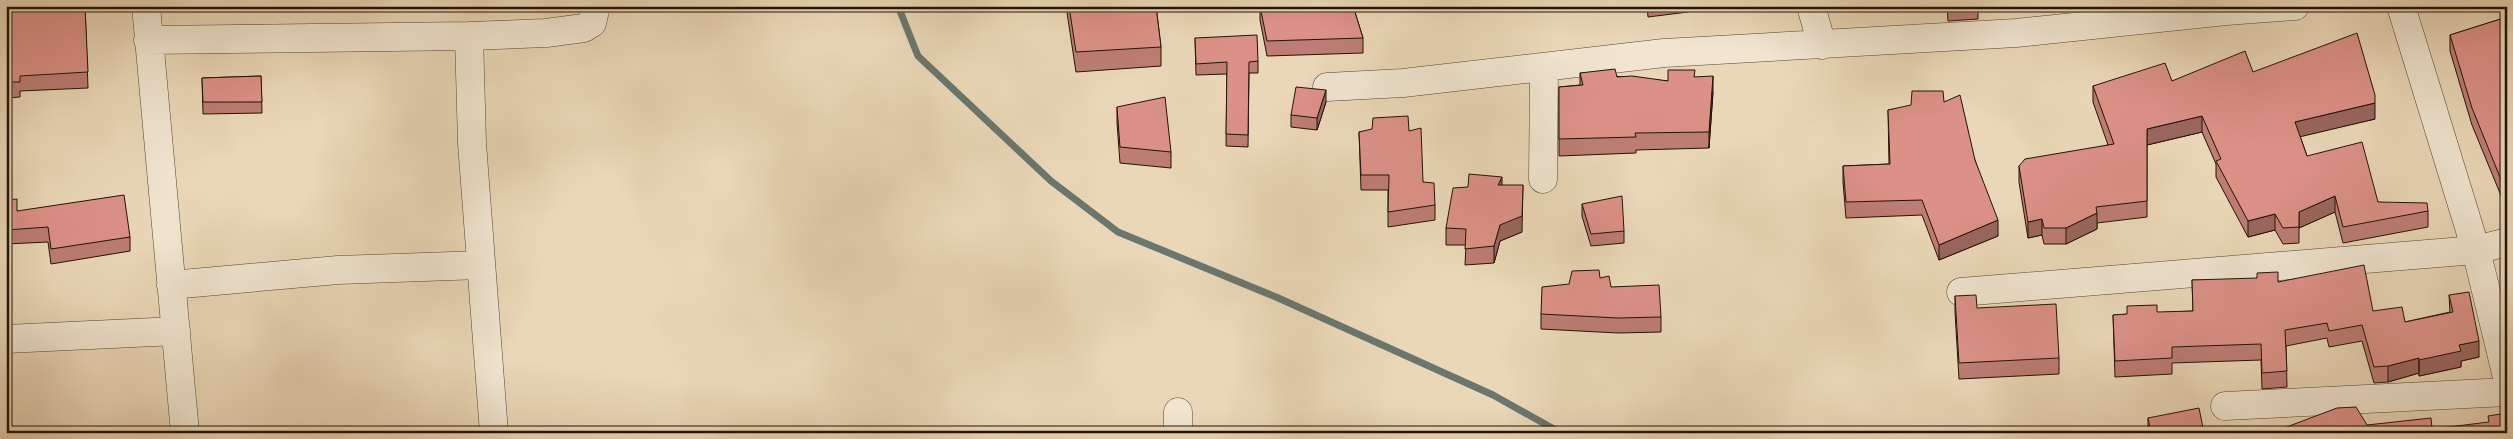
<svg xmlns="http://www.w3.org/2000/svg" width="2513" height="439" viewBox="0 0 2513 439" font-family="Cardo,serif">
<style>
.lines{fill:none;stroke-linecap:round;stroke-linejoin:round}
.stream{stroke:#69776e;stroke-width:7}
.minor-casing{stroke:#544433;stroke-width:29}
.minor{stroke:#f1e5d0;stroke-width:28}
.wall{fill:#bd7d74;stroke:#221307}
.shaded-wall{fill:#9a665e;stroke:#221307}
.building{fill:#dc9187;stroke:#221307}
</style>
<rect width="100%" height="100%" fill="#ead7b7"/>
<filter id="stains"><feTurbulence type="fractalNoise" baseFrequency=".004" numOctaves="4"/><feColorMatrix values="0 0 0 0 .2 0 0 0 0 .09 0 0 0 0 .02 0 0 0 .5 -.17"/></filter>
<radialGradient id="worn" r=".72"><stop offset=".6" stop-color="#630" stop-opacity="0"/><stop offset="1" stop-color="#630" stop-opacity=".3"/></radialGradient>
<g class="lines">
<path class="stream" d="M 898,6 L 918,56 L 1051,181 L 1118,232 L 1276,297 L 1493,395 L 1561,433"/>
<g class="minor-casing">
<path id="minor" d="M 146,6 L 185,433
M 1811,6 L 1822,45
M 2401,6 L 2476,250 L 2507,377
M 469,36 L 472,143 L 494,433
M 148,40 L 469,36 L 546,33 L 584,28 L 592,23 L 596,6
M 1327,87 L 1403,83 L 1664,53 L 2016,33 L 2226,11 L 2295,6
M 1543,179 L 1544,67
M 171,285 L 338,270 L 481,265
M 1961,292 L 2476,250 L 2507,242
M 6,339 L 176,331
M 2225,406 L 2507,392
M 1178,433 L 1178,412"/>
</g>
<use href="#minor" class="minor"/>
</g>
<path class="wall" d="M 23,6 L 85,6 L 88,88 L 20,91 L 20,97 L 6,98 L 6,8 L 23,7 Z
M 220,6 L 262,6 L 262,9 L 220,10 Z
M 1066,6 L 1156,6 L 1161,47 L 1161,66 L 1076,72 Z
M 1260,6 L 1353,6 L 1363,38 L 1363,53 L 1267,56 L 1260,20 Z
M 1647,6 L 1688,6 L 1688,12 L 1648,17 Z
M 1947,6 L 1978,6 L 1978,19 L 1948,21 Z
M 2507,17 L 2502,198 L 2472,125 L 2450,51 L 2450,35 Z
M 1195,38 L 1258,61 L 1258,73 L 1249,73 L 1248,147 L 1226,146 L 1227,74 L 1196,75 Z
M 2253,72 L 2375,119 L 2300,136 L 2307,156 L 2378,202 L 2428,211 L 2428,227 L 2343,243 L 2335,212 L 2299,228 L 2299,243 L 2283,244 L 2275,230 L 2248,237 L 2216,177 L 2216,164 L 2202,132 L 2147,145 L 2147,217 L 2097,223 L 2097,229 L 2066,244 L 2044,244 L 2042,235 L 2028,238 L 2019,182 L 2019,166 L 2108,145 L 2093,102 L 2093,86 L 2172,81 Z
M 1580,73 L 1668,81 L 1695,77 L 1713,92 L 1709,148 L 1636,150 L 1636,153 L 1559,156 L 1559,87 L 1580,85 Z
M 261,76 L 262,113 L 203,114 L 202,78 Z
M 1326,102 L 1317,130 L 1291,127 L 1291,115 Z
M 1944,102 L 1975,160 L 1998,236 L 1939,260 L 1922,215 L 1846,218 L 1843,182 L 1843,166 L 1889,164 L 1888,110 Z
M 1117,107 L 1171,152 L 1171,168 L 1120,163 L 1117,123 Z
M 1409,131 L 1423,182 L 1435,205 L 1435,220 L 1388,227 L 1388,190 L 1361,190 L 1359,132 Z
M 1502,185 L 1522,232 L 1500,241 L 1494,263 L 1465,265 L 1466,245 L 1446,245 L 1446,228 Z
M 6,200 L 17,211 L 130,237 L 130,251 L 51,264 L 48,242 L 6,244 Z
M 1582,204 L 1624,231 L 1624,243 L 1591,246 L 1582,216 Z
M 1600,278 L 1611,287 L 1661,317 L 1661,332 L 1618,333 L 1541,329 L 1541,314 L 1569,284 Z
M 2192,280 L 2278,282 L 2405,322 L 2450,312 L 2449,295 L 2479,357 L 2461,361 L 2461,367 L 2419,376 L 2419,373 L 2388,382 L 2374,383 L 2362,341 L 2329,347 L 2327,338 L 2286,346 L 2287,387 L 2262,389 L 2261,360 L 2172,363 L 2172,374 L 2115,377 L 2113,315 L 2193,311 Z
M 1955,296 L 2059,358 L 2059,374 L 1959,379 L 1955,312 Z
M 2148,418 L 2204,433 L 2148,433 Z"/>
<path class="shaded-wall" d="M 1713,76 L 1713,92 L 1709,148 L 1709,132 Z
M 1326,90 L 1326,102 L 1317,130 L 1317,118 Z
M 2375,103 L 2375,119 L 2295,138 L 2295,122 Z
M 2202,116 L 2202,132 L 2147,145 L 2147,129 Z
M 1502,177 L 1502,193 L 1498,185 Z
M 2507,180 L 2507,196 L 2502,198 L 2502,182 Z
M 1523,185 L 1522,232 L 1500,241 L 1494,263 L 1494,246 L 1500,225 Z
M 2335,196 L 2335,212 L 2299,228 L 2299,212 Z
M 2097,213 L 2097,229 L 2066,244 L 2066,228 Z
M 2275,214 L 2275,230 L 2248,237 L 2248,221 Z
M 2042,219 L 2042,235 L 2028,238 L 2028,222 Z
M 1998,220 L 1998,236 L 1939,260 L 1939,245 Z
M 2479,341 L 2479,357 L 2461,361 L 2461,367 L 2419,376 L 2419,360 L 2459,345 Z
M 2419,358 L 2419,373 L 2388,382 L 2388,366 Z"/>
<path class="building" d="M 24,6 L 85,6 L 88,72 L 20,76 L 20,82 L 6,82 L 6,8 L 24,7 Z
M 1069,6 L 1156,6 L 1161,47 L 1076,52 Z
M 1260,6 L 1353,6 L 1363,38 L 1267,41 Z
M 2507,17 L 2507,180 L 2502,182 L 2472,108 L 2450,35 Z
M 2357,33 L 2375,95 L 2375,103 L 2295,122 L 2307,156 L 2362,142 L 2378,202 L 2427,203 L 2428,211 L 2343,227 L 2335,196 L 2299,212 L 2299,227 L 2283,228 L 2275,214 L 2248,221 L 2216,161 L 2221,159 L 2202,116 L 2147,129 L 2147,201 L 2096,207 L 2097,213 L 2066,228 L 2044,228 L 2042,219 L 2028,222 L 2019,166 L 2025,159 L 2114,144 L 2093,86 L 2165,63 L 2172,81 L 2245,51 L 2253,72 Z
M 1257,35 L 1258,61 L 1249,62 L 1248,135 L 1226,134 L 1227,62 L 1196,64 L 1195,38 Z
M 1615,69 L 1617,77 L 1632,76 L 1668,81 L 1668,70 L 1695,70 L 1694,77 L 1713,76 L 1709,132 L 1635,133 L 1636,137 L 1559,139 L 1559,87 L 1583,85 L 1580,73 Z
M 261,76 L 262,102 L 203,102 L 202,78 Z
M 1296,87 L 1326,90 L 1317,118 L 1291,115 Z
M 1912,91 L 1943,91 L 1944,102 L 1960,95 L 1975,160 L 1998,220 L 1939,245 L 1922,200 L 1846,202 L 1843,166 L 1890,164 L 1888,110 L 1911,105 Z
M 1165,97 L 1171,152 L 1120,147 L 1117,107 Z
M 1408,116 L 1409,131 L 1421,128 L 1423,182 L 1434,183 L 1435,205 L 1388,212 L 1389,175 L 1361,175 L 1359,132 L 1372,129 L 1373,118 Z
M 1469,174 L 1502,177 L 1498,185 L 1523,185 L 1522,216 L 1500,225 L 1494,246 L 1465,249 L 1466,229 L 1446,228 L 1453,188 L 1468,187 Z
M 124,195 L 130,237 L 51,249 L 48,227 L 6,230 L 6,200 L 17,199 L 17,211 Z
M 1622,196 L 1624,231 L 1591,234 L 1582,204 Z
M 2364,265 L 2373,311 L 2402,307 L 2405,322 L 2453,312 L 2449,295 L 2469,292 L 2479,341 L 2459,345 L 2461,351 L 2419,360 L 2419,358 L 2388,366 L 2374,367 L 2362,325 L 2329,331 L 2327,323 L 2285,330 L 2287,371 L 2262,373 L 2261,344 L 2172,347 L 2172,358 L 2115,361 L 2113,315 L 2127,314 L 2127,306 L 2157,305 L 2157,312 L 2193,311 L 2192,280 L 2257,278 L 2257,273 L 2278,272 L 2278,282 Z
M 1599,270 L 1600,278 L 1609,276 L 1611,287 L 1659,285 L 1661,317 L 1618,318 L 1541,314 L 1542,287 L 1569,284 L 1572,271 Z
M 1976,295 L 1977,308 L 2056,304 L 2059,358 L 1959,363 L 1955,296 Z
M 2356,407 L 2367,425 L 2431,418 L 2432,429 L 2489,422 L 2488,416 L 2507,413 L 2507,433 L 2286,433 L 2284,428 L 2337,408 Z
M 2199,408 L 2204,433 L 2151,433 L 2148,418 Z
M 2237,429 L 2238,433 L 2225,433 Z"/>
<rect width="2513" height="439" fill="none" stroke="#ead7b7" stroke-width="25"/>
<rect x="8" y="8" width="2498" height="424" fill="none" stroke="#221307" stroke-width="2.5"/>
<rect x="12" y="12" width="2488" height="414" fill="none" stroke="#221307"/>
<rect width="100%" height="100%" filter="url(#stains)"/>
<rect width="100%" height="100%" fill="url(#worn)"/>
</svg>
